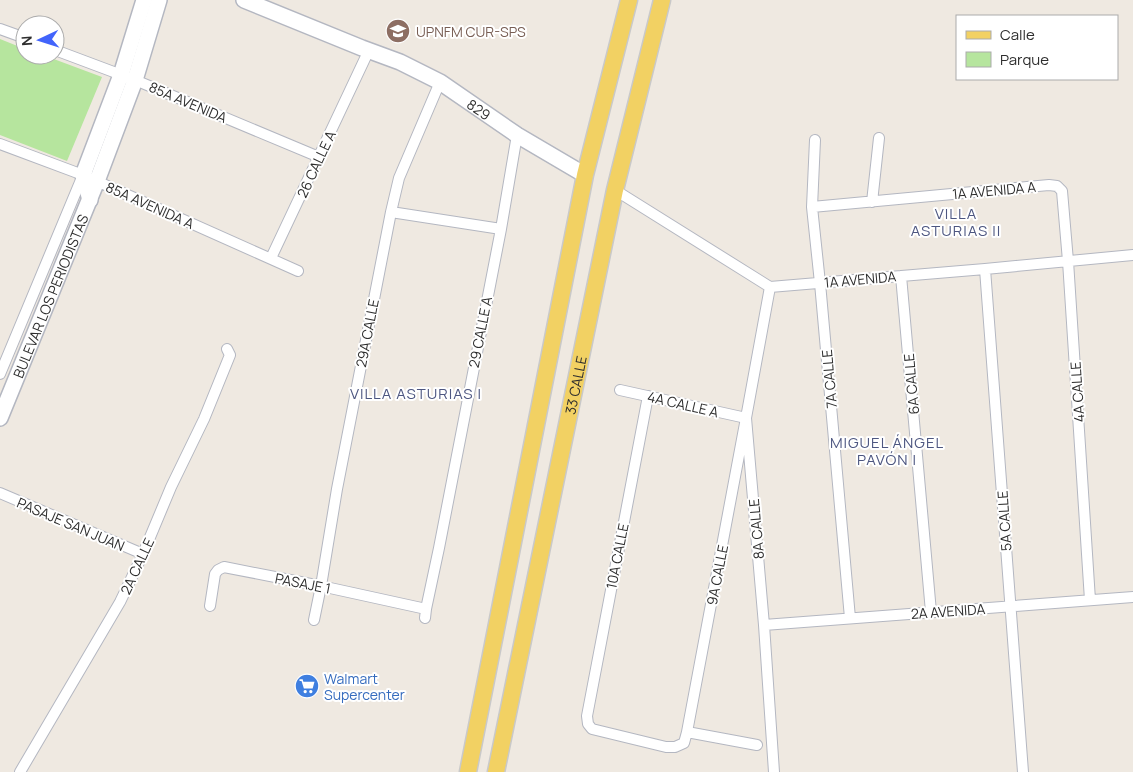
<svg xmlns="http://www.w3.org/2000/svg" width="1133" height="772" viewBox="0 0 1133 772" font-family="Manrope,sans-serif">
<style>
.green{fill:#b6e59e}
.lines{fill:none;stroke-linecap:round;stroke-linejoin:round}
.street-casing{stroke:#b4b7c1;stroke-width:12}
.secondary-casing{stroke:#b4b7c1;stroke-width:18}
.primary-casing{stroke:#c9c9c9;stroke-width:19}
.street{stroke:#fff;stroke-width:10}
.secondary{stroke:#fff;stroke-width:15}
.primary{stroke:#f2d163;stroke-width:16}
.labels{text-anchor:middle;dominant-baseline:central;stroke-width:4;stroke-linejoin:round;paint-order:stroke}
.education-label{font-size:14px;fill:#785e54;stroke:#fff;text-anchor:start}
.street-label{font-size:14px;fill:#2e2e2e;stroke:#fff}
.shop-label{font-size:14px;fill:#366cbe;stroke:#fff;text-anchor:start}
.neighbourhood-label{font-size:15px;letter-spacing:1px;fill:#4d5680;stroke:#fff}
</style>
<rect width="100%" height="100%" fill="#efe9e1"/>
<path class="green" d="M 0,39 L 25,49 L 25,55 L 43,55 L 102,77 L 67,161 L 0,135 Z"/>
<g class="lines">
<g class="street-casing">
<path id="street" d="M 0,29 L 25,38
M 55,50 L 135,80 L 319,157
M 815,140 L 812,207 L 820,283 L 850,618
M 0,144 L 83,175 L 298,271
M 615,190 L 770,287 L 985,269 L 1133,255
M 872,202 L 879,138
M 812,207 L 1049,185 L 1057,186 L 1062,191 L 1068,261 L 1090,600
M 391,212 L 501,229
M 271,258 L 369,50
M 985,269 L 1023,772
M 901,276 L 931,612
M 770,287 L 746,418 L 764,625 L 774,772
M 0,374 L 83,175
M 620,390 L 746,418 L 687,732
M 648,396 L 587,716 L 588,724 L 592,729 L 666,747 L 675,747 L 684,743 L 687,732 L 757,745
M 0,493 L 143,554
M 210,606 L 215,574 L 218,570 L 224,567 L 321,586 L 426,609
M 425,618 L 426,609 L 439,548 L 501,229 L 517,135
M 314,620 L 321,586 L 337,489 L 391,212 L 399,178 L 440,82
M 764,625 L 1133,597
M 20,772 L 120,602 L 143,554 L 171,487 L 204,419 L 230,355 L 227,349"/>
</g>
<g class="secondary-casing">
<g id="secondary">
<path id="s1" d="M 244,0 L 362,48 L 400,62 L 440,82 L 517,135 L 585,175"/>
<path d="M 90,200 L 83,175 L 121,75 L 144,0"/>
<path id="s2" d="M 0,418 L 97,181 L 135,80 L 159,0"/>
</g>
</g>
<g class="primary-casing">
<g id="primary">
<path d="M 468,772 L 585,175 L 629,0"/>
<path id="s3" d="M 496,772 L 615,190 L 662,0"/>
</g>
</g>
<use href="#street" class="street"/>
<use href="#secondary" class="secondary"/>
<use href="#primary" class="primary"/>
</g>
<defs>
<g id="university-disc" transform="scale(1.25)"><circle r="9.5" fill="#8d6e63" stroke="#fff"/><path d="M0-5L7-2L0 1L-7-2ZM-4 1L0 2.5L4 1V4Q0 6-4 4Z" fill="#fff"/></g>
<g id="supermarket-disc" transform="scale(1.25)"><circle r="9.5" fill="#3f7fe0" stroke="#fff"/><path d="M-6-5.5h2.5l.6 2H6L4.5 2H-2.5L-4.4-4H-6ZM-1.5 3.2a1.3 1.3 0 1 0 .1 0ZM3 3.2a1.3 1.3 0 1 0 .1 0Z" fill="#fff"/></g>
</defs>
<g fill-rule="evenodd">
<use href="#university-disc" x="398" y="31"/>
<use href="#supermarket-disc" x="307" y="686"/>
</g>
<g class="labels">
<g class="education-label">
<text x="416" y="31">UPNFM CUR-SPS</text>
</g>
<g class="street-label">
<text transform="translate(188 102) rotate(23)">85A AVENIDA</text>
<text stroke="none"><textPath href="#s1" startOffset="260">829</textPath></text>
<text transform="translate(316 164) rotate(-65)">26 CALLE A</text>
<text transform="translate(994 190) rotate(-5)">1A AVENIDA A</text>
<text transform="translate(150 205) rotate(24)">85A AVENIDA A</text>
<text transform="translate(860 279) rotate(-5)">1A AVENIDA</text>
<text stroke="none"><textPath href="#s2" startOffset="132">BULEVAR LOS PERIODISTAS</textPath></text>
<text transform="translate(480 332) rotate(-79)">29 CALLE A</text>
<text transform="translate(367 333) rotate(-79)">29A CALLE</text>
<text transform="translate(829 379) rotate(-95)">7A CALLE</text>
<text transform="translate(911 384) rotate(-95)">6A CALLE</text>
<text stroke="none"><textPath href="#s3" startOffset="395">33 CALLE</textPath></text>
<text transform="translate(1077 392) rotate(-94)">4A CALLE</text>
<text transform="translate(683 404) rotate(13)">4A CALLE A</text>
<text transform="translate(1004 521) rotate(-94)">5A CALLE</text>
<text transform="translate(71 524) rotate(23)">PASAJE SAN JUAN</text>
<text transform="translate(756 529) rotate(-95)">8A CALLE</text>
<text transform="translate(617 556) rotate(-79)">10A CALLE</text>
<text transform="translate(137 566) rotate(-65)">2A CALLE</text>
<text transform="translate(717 575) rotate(-79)">9A CALLE</text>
<text transform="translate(303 583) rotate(11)">PASAJE 1</text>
<text transform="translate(948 611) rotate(-4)">2A AVENIDA</text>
</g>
<g class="shop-label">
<text x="324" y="678">Walmart<tspan x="324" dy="16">Supercenter</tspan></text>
</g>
<g class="neighbourhood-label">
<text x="956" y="213">VILLA<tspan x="956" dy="17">ASTURIAS II</tspan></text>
<text x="416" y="393">VILLA ASTURIAS I</text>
<text x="887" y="442">MIGUEL ÁNGEL<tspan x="887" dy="17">PAVÓN I</tspan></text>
</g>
</g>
<rect x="956" y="15" width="162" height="65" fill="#ffffff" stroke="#ababab"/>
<rect x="966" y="31" width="25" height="8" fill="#f2d163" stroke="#ababab"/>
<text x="1000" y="40" font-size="15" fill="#2e2e2e">Calle</text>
<rect x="966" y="52" width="25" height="15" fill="#b6e59e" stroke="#ababab"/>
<text x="1000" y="65" font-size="15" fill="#2e2e2e">Parque</text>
<g transform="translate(40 40) rotate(266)"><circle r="24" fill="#ffffff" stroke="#ababab"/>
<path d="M0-4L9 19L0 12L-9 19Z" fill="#4264fb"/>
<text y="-8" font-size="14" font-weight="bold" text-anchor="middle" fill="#2e2e2e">N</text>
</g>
</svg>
